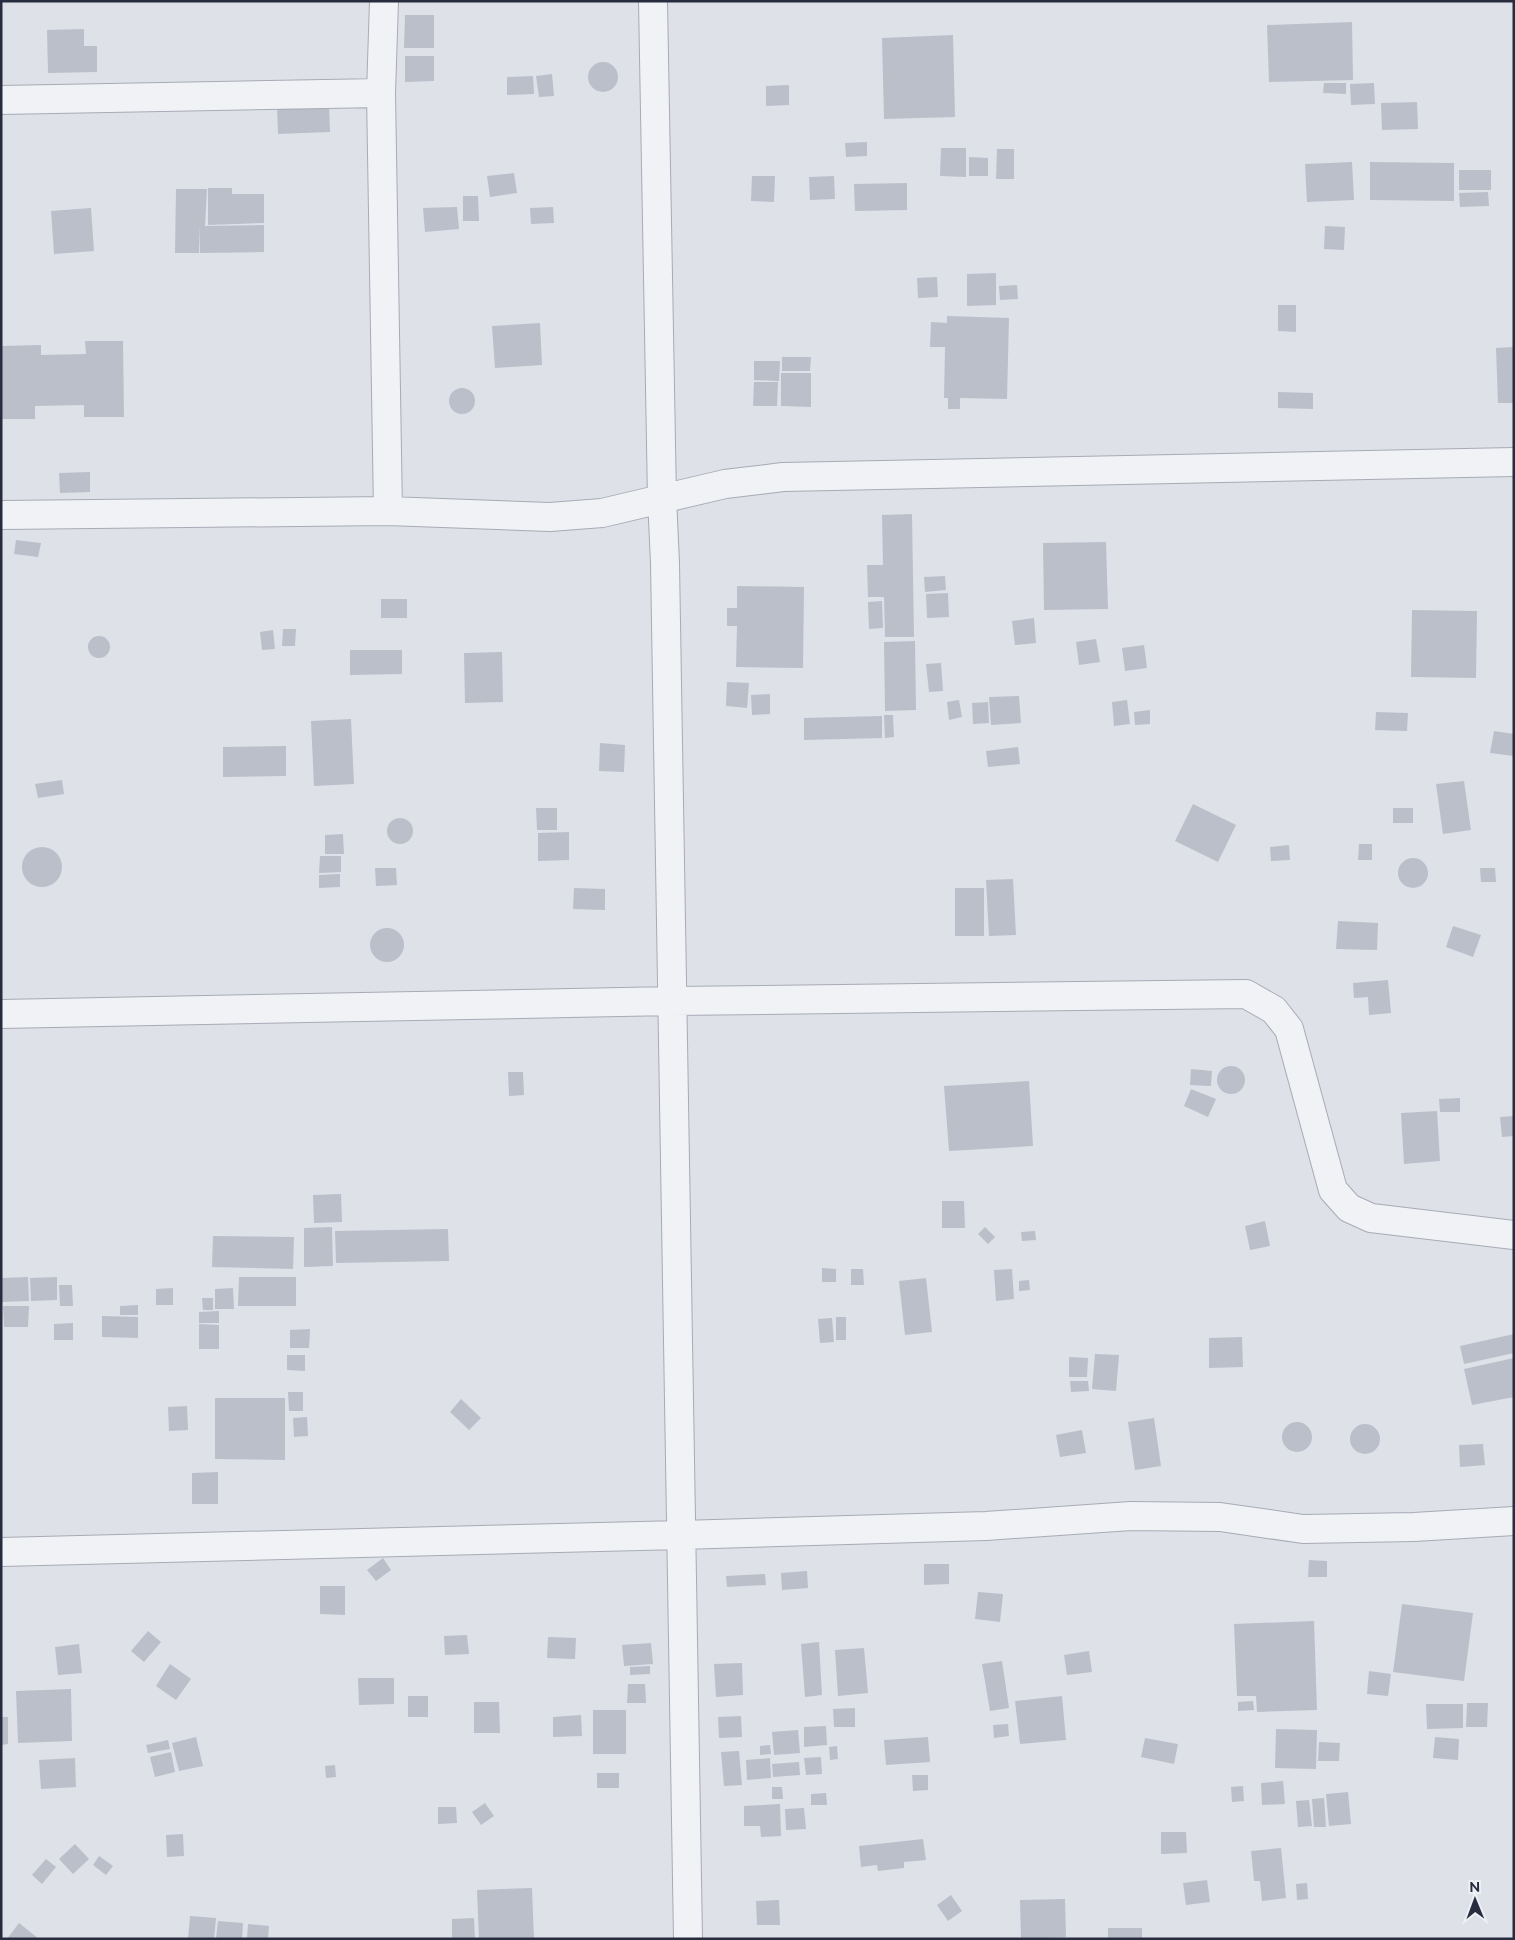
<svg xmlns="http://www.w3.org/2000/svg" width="1515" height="1940" viewBox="0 0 1515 1940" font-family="Raleway,sans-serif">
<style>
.building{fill:#bbbfca}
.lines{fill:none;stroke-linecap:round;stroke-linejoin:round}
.minor-casing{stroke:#a7abb5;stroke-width:30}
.minor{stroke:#f0f2f6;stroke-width:28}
</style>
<rect width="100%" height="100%" fill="#dee1e8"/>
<path class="building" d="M 405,15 L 434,15 L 434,48 L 404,48 Z
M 1352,22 L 1353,80 L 1269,82 L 1267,25 Z
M 84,29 L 84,46 L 97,46 L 97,72 L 48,73 L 47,30 Z
M 953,35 L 955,117 L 884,119 L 882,38 Z
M 405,56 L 434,56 L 434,81 L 405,82 Z
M588 77a15 15 0 1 1 30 0a15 15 0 1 1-30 0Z
M 552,74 L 554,96 L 539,97 L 536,76 Z
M 533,76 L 534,94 L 507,95 L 507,77 Z
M 1324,83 L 1346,83 L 1346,94 L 1323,93 Z
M 1374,83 L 1375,104 L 1351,105 L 1350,84 Z
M 789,85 L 789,105 L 766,106 L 766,86 Z
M 1417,102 L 1418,129 L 1382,130 L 1381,103 Z
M 329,105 L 330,132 L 278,134 L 277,106 Z
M 867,142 L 867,156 L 846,157 L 845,143 Z
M 941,148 L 966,148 L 966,177 L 940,176 Z
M 997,149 L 1014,149 L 1014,179 L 996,179 Z
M 969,157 L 988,158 L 988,176 L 969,176 Z
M 1352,162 L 1354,200 L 1307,202 L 1305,164 Z
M 1370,162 L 1454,163 L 1454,201 L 1370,200 Z
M 1459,170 L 1491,170 L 1491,190 L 1459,190 Z
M 514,173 L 517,193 L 490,197 L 487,176 Z
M 752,176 L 775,176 L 774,202 L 751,201 Z
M 834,176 L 835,199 L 810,200 L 809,177 Z
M 907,183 L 907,210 L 855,211 L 854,184 Z
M 208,188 L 232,188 L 232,194 L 264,194 L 264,223 L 208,225 Z
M 176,189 L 207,189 L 205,226 L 264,225 L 264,252 L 200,253 L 199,225 L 199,253 L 175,253 Z
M 1488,192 L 1489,206 L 1460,207 L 1459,193 Z
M 463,196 L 478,196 L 479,221 L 463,221 Z
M 457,207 L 459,229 L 425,232 L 423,208 Z
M 553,207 L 554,223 L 531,224 L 530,208 Z
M 91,208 L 94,251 L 54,254 L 51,211 Z
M 1325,226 L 1345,227 L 1344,250 L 1324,249 Z
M 996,273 L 996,305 L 967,306 L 967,274 Z
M 937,277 L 938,297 L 918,298 L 917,278 Z
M 1017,285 L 1018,299 L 1000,300 L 999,286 Z
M 1278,305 L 1296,305 L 1296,332 L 1278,331 Z
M 947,316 L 1009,318 L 1007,399 L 960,398 L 960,409 L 948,409 L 948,398 L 944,398 L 945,347 L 930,347 L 931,322 L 947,323 Z
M 540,323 L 542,365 L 495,368 L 492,326 Z
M 85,341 L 123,341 L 124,417 L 84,417 L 84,405 L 35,406 L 35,419 L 2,419 L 1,346 L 41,345 L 41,355 L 86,354 Z
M 1514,347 L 1514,403 L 1498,403 L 1496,348 Z
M 782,357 L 811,357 L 810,371 L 782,371 Z
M 754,361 L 780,361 L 779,381 L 754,380 Z
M 781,373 L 811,373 L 811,407 L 781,406 Z
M 754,382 L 778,382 L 777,406 L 753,406 Z
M449 401a13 13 0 1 1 26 0a13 13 0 1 1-26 0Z
M 1278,392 L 1313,393 L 1313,409 L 1278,408 Z
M 90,472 L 90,492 L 60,493 L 59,473 Z
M 912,514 L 914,637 L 885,637 L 884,597 L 868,597 L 867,565 L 883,565 L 882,515 Z
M 16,540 L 41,543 L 38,557 L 14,554 Z
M 1106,542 L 1108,609 L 1044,610 L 1043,543 Z
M 945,576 L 946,590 L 925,592 L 924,577 Z
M 737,586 L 804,587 L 803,668 L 736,667 L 737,626 L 727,626 L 727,608 L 737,608 Z
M 948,593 L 949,617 L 927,618 L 926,594 Z
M 381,599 L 407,599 L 407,618 L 381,618 Z
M 882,601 L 883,628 L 869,629 L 868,602 Z
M 1412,610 L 1477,611 L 1476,678 L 1411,677 Z
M 1034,618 L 1036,643 L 1015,645 L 1012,621 Z
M 283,629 L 296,629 L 295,646 L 282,646 Z
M 273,630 L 275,649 L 262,650 L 260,632 Z
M88 647a11 11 0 1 1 22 0a11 11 0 1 1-22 0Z
M 1096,639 L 1100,662 L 1079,665 L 1076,642 Z
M 915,641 L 916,710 L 885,711 L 884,642 Z
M 1144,645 L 1147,668 L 1125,671 L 1122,648 Z
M 350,650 L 402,650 L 402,674 L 350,675 Z
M 502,652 L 503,702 L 465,703 L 464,653 Z
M 941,663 L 943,691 L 929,692 L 926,664 Z
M 727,682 L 749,683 L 747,708 L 726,706 Z
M 770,694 L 770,714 L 752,715 L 751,695 Z
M 1019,696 L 1021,723 L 991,725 L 989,697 Z
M 959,700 L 962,717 L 949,720 L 947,702 Z
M 1127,700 L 1130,724 L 1114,726 L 1112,702 Z
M 988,702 L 989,723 L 973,724 L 972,703 Z
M 1150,710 L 1150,724 L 1135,725 L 1134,712 Z
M 1376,712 L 1408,713 L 1407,731 L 1375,730 Z
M 884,715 L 893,715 L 894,737 L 885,738 Z
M 882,716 L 882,738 L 804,740 L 804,718 Z
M 351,719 L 354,784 L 314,786 L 311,721 Z
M 1494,731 L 1514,734 L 1514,756 L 1490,753 Z
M 600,743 L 625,745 L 624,772 L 599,771 Z
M 286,746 L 286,776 L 223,777 L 223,747 Z
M 1018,747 L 1020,764 L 988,767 L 986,751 Z
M 62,780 L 64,794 L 38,798 L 35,784 Z
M 1464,781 L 1471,830 L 1443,834 L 1436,784 Z
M 1193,804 L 1236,825 L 1218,862 L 1175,841 Z
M 536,808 L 557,808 L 557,830 L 537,830 Z
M 1393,808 L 1413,808 L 1413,823 L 1393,823 Z
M387 831a13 13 0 1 1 26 0a13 13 0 1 1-26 0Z
M 569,832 L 569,860 L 538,861 L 538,833 Z
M 343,834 L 344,854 L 325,854 L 325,835 Z
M 1359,844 L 1372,844 L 1372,860 L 1358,860 Z
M 1289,845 L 1290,860 L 1271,861 L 1270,847 Z
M22 867a20 20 0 1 1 40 0a20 20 0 1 1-40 0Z
M 320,856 L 341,856 L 341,872 L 319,873 Z
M1398 873a15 15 0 1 1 30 0a15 15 0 1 1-30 0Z
M 375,868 L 396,868 L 397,885 L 376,886 Z
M 1480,868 L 1495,868 L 1496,882 L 1481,882 Z
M 340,874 L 340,887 L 319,888 L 319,875 Z
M 1013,879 L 1016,935 L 989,936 L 986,880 Z
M 574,888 L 605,889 L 605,910 L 573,909 Z
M 955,888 L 984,888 L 984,936 L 955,936 Z
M 1338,921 L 1378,923 L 1377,950 L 1336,949 Z
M 1453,926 L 1481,935 L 1473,957 L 1446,947 Z
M370 945a17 17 0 1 1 34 0a17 17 0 1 1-34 0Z
M 1388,980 L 1391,1013 L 1369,1015 L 1368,997 L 1354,998 L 1353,983 Z
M1217 1080a14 14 0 1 1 28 0a14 14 0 1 1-28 0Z
M 1191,1069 L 1212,1071 L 1211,1086 L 1190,1085 Z
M 508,1072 L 523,1072 L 524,1095 L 509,1096 Z
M 1029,1081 L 1033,1146 L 949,1151 L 944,1086 Z
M 1191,1089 L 1216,1099 L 1208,1117 L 1184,1106 Z
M 1460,1098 L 1460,1112 L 1440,1112 L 1439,1099 Z
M 1437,1111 L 1440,1161 L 1404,1164 L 1401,1113 Z
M 1514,1116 L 1514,1136 L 1502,1137 L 1500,1117 Z
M 341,1194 L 342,1222 L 314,1223 L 313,1195 Z
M 942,1201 L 964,1201 L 965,1228 L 942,1228 Z
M 1265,1221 L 1270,1246 L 1250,1250 L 1245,1226 Z
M 332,1227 L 333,1266 L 304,1267 L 304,1228 Z
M 985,1227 L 995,1237 L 988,1244 L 978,1234 Z
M 448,1229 L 449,1261 L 336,1263 L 335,1231 Z
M 1035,1231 L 1036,1240 L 1022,1241 L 1021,1232 Z
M 213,1236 L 294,1237 L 293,1269 L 212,1267 Z
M 822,1268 L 836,1269 L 836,1282 L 822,1282 Z
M 851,1269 L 863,1269 L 864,1285 L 851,1285 Z
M 1012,1269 L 1014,1299 L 996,1301 L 994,1270 Z
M 28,1277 L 29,1301 L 1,1302 L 1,1278 Z
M 57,1277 L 57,1300 L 31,1301 L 30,1278 Z
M 239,1277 L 296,1277 L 296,1306 L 238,1306 Z
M 926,1278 L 932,1332 L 905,1335 L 899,1281 Z
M 1029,1280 L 1030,1290 L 1019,1291 L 1019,1281 Z
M 59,1285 L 72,1285 L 73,1306 L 60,1306 Z
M 173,1288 L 173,1305 L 156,1305 L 156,1289 Z
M 233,1288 L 234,1309 L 215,1309 L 215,1289 Z
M 202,1298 L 213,1298 L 213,1310 L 203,1310 Z
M 138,1305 L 138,1315 L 120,1315 L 120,1306 Z
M 3,1306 L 29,1306 L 28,1327 L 4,1327 Z
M 219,1311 L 219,1323 L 199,1323 L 199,1312 Z
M 102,1316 L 138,1317 L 138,1338 L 102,1337 Z
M 836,1317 L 846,1317 L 846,1340 L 836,1340 Z
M 832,1318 L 834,1342 L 820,1343 L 818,1319 Z
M 73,1323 L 73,1340 L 54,1340 L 54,1324 Z
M 199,1324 L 219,1325 L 219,1349 L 199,1349 Z
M 310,1329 L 309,1348 L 290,1348 L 290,1330 Z
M 1514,1334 L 1514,1353 L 1464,1364 L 1460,1346 Z
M 1242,1337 L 1243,1367 L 1209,1368 L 1209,1338 Z
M 1095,1354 L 1119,1355 L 1116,1391 L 1092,1389 Z
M 287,1355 L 305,1355 L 305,1371 L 287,1370 Z
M 1069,1357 L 1088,1358 L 1087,1377 L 1069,1377 Z
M 1514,1358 L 1514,1397 L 1472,1405 L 1464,1369 Z
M 1070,1381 L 1088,1381 L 1089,1391 L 1071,1392 Z
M 288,1392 L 303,1392 L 303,1411 L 289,1411 Z
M 215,1398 L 285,1398 L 285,1460 L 215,1459 Z
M 461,1399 L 481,1418 L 469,1430 L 450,1412 Z
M 187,1406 L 188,1430 L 169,1431 L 168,1407 Z
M 307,1417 L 308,1436 L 294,1437 L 293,1418 Z
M 1154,1418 L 1161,1466 L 1135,1470 L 1128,1422 Z
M1282 1437a15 15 0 1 1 30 0a15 15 0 1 1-30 0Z
M1350 1439a15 15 0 1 1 30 0a15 15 0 1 1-30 0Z
M 1082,1430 L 1086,1453 L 1060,1457 L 1056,1435 Z
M 1483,1444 L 1485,1465 L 1460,1467 L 1459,1445 Z
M 218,1472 L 218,1504 L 192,1504 L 192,1473 Z
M 383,1558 L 391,1570 L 376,1581 L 367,1570 Z
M 1309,1560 L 1327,1561 L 1327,1577 L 1308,1577 Z
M 924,1564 L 949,1564 L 949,1584 L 924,1585 Z
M 807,1571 L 808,1588 L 782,1590 L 781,1573 Z
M 765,1574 L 766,1585 L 727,1587 L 726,1576 Z
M 320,1586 L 345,1586 L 345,1615 L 320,1614 Z
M 978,1592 L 1003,1594 L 1000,1622 L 975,1619 Z
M 1402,1604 L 1473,1613 L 1464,1681 L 1393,1672 Z
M 1314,1621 L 1317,1710 L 1257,1712 L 1256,1696 L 1237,1696 L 1234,1624 Z
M 148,1631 L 161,1642 L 144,1662 L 131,1651 Z
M 467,1635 L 469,1654 L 445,1655 L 444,1636 Z
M 548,1637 L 576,1638 L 575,1659 L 547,1658 Z
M 819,1642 L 822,1695 L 805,1697 L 801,1644 Z
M 651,1643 L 653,1664 L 624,1666 L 622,1645 Z
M 79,1644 L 82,1673 L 58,1675 L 55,1647 Z
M 864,1648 L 868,1693 L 838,1696 L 835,1650 Z
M 1089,1651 L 1092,1672 L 1067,1675 L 1064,1655 Z
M 1002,1661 L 1009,1708 L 990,1711 L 982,1664 Z
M 742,1663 L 743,1695 L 716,1697 L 714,1664 Z
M 170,1664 L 191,1679 L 176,1700 L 156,1686 Z
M 650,1666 L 650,1674 L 630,1675 L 630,1667 Z
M 1369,1671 L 1391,1674 L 1388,1696 L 1367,1694 Z
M 358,1678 L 394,1678 L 394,1704 L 359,1705 Z
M 628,1684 L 645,1684 L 646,1703 L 627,1703 Z
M 71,1689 L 72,1741 L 18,1743 L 16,1691 Z
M 408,1696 L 428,1696 L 428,1717 L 408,1717 Z
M 1062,1696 L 1066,1740 L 1020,1744 L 1015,1701 Z
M 1253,1701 L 1254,1710 L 1238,1711 L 1238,1702 Z
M 474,1702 L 499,1702 L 500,1733 L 474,1733 Z
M 1467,1703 L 1488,1703 L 1487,1727 L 1466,1727 Z
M 1426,1704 L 1463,1704 L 1463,1728 L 1427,1729 Z
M 855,1708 L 855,1727 L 834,1727 L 833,1709 Z
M 593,1710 L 626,1710 L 626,1754 L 593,1754 Z
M 581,1715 L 582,1736 L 553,1737 L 553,1717 Z
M 741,1716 L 742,1737 L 719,1738 L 718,1717 Z
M 1,1717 L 8,1717 L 8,1744 L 1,1745 Z
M 1008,1724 L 1009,1736 L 994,1738 L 993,1725 Z
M 826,1726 L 827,1745 L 804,1747 L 804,1727 Z
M 1276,1729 L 1317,1730 L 1316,1769 L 1275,1768 Z
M 798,1730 L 800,1753 L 774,1755 L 772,1732 Z
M 196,1737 L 203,1766 L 179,1771 L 172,1743 Z
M 928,1737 L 930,1762 L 886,1765 L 884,1740 Z
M 1435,1737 L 1459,1739 L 1458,1760 L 1433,1758 Z
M 1145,1738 L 1178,1744 L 1174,1764 L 1141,1757 Z
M 168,1740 L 170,1749 L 148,1753 L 146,1745 Z
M 1319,1742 L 1340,1743 L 1339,1761 L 1318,1761 Z
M 770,1745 L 771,1754 L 760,1755 L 760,1746 Z
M 837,1746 L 838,1759 L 830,1760 L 829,1747 Z
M 739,1751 L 742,1785 L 724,1786 L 721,1752 Z
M 171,1752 L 175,1772 L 155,1777 L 150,1757 Z
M 821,1757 L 822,1774 L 806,1775 L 804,1758 Z
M 75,1758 L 76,1787 L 41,1789 L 39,1760 Z
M 770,1758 L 771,1778 L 747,1780 L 746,1760 Z
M 799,1762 L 800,1775 L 773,1777 L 772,1764 Z
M 335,1765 L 336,1777 L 326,1778 L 325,1766 Z
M 597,1773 L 619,1773 L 619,1788 L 597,1788 Z
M 912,1775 L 928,1775 L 928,1790 L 913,1791 Z
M 1283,1781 L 1285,1804 L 1262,1805 L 1261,1783 Z
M 1243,1786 L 1244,1801 L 1232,1802 L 1231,1787 Z
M 772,1787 L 782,1787 L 783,1799 L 772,1799 Z
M 1348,1792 L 1351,1824 L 1329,1826 L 1326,1794 Z
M 826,1793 L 827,1805 L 811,1805 L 811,1794 Z
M 1324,1798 L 1326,1827 L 1314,1827 L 1312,1799 Z
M 1309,1800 L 1312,1826 L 1298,1827 L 1296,1801 Z
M 485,1803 L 494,1816 L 481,1825 L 472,1812 Z
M 780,1804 L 781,1836 L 761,1837 L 760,1826 L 744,1826 L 744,1806 Z
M 438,1807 L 456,1807 L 457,1823 L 438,1824 Z
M 804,1808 L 806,1829 L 786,1830 L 785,1809 Z
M 1161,1832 L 1186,1832 L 1187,1853 L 1161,1854 Z
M 183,1834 L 184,1856 L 167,1857 L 166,1835 Z
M 923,1839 L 926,1860 L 904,1862 L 904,1868 L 878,1871 L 877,1865 L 861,1867 L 859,1846 Z
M 75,1844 L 89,1859 L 73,1874 L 59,1859 Z
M 1281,1848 L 1286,1898 L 1262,1901 L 1260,1881 L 1254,1881 L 1251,1851 Z
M 99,1856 L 113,1866 L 106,1875 L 93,1865 Z
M 46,1859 L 56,1867 L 42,1884 L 32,1875 Z
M 1207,1880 L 1210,1902 L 1186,1905 L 1183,1883 Z
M 1307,1883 L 1308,1899 L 1297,1900 L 1296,1884 Z
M 532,1888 L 534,1939 L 479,1939 L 477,1890 Z
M 951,1895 L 962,1911 L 948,1921 L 937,1905 Z
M 1065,1899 L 1066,1937 L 1021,1939 L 1020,1900 Z
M 779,1900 L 780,1925 L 757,1925 L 756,1901 Z
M 190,1916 L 216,1918 L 214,1939 L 188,1939 Z
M 474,1918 L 475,1939 L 452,1939 L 452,1919 Z
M 218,1921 L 243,1923 L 242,1939 L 216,1939 Z
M 19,1923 L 39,1939 L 7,1939 Z
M 248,1924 L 269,1926 L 268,1939 L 247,1939 Z
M 1108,1928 L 1142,1928 L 1142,1939 L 1108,1939 Z"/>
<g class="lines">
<g class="minor-casing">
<path id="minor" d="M 384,1 L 381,93 L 388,511
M 653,1 L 662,498 L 665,563 L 688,1939
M 1,100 L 381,93
M 1,515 L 388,511 L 550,517 L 602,513 L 725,484 L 783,477 L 1514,462
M 1,1014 L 672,1001 L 1246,994 L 1274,1010 L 1289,1029 L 1333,1190 L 1349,1208 L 1371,1218 L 1514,1235
M 1,1552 L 681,1535 L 986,1526 L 1131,1516 L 1220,1517 L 1303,1529 L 1414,1527 L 1514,1521"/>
</g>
<use href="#minor" class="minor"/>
</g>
<rect width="1515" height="1940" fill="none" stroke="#272d3e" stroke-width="5"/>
<g transform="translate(1475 1900) rotate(359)" stroke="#edf0f5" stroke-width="4" paint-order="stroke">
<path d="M0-4L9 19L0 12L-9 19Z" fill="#272d3e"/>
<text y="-8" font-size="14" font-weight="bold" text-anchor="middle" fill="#272d3e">N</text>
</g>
</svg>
